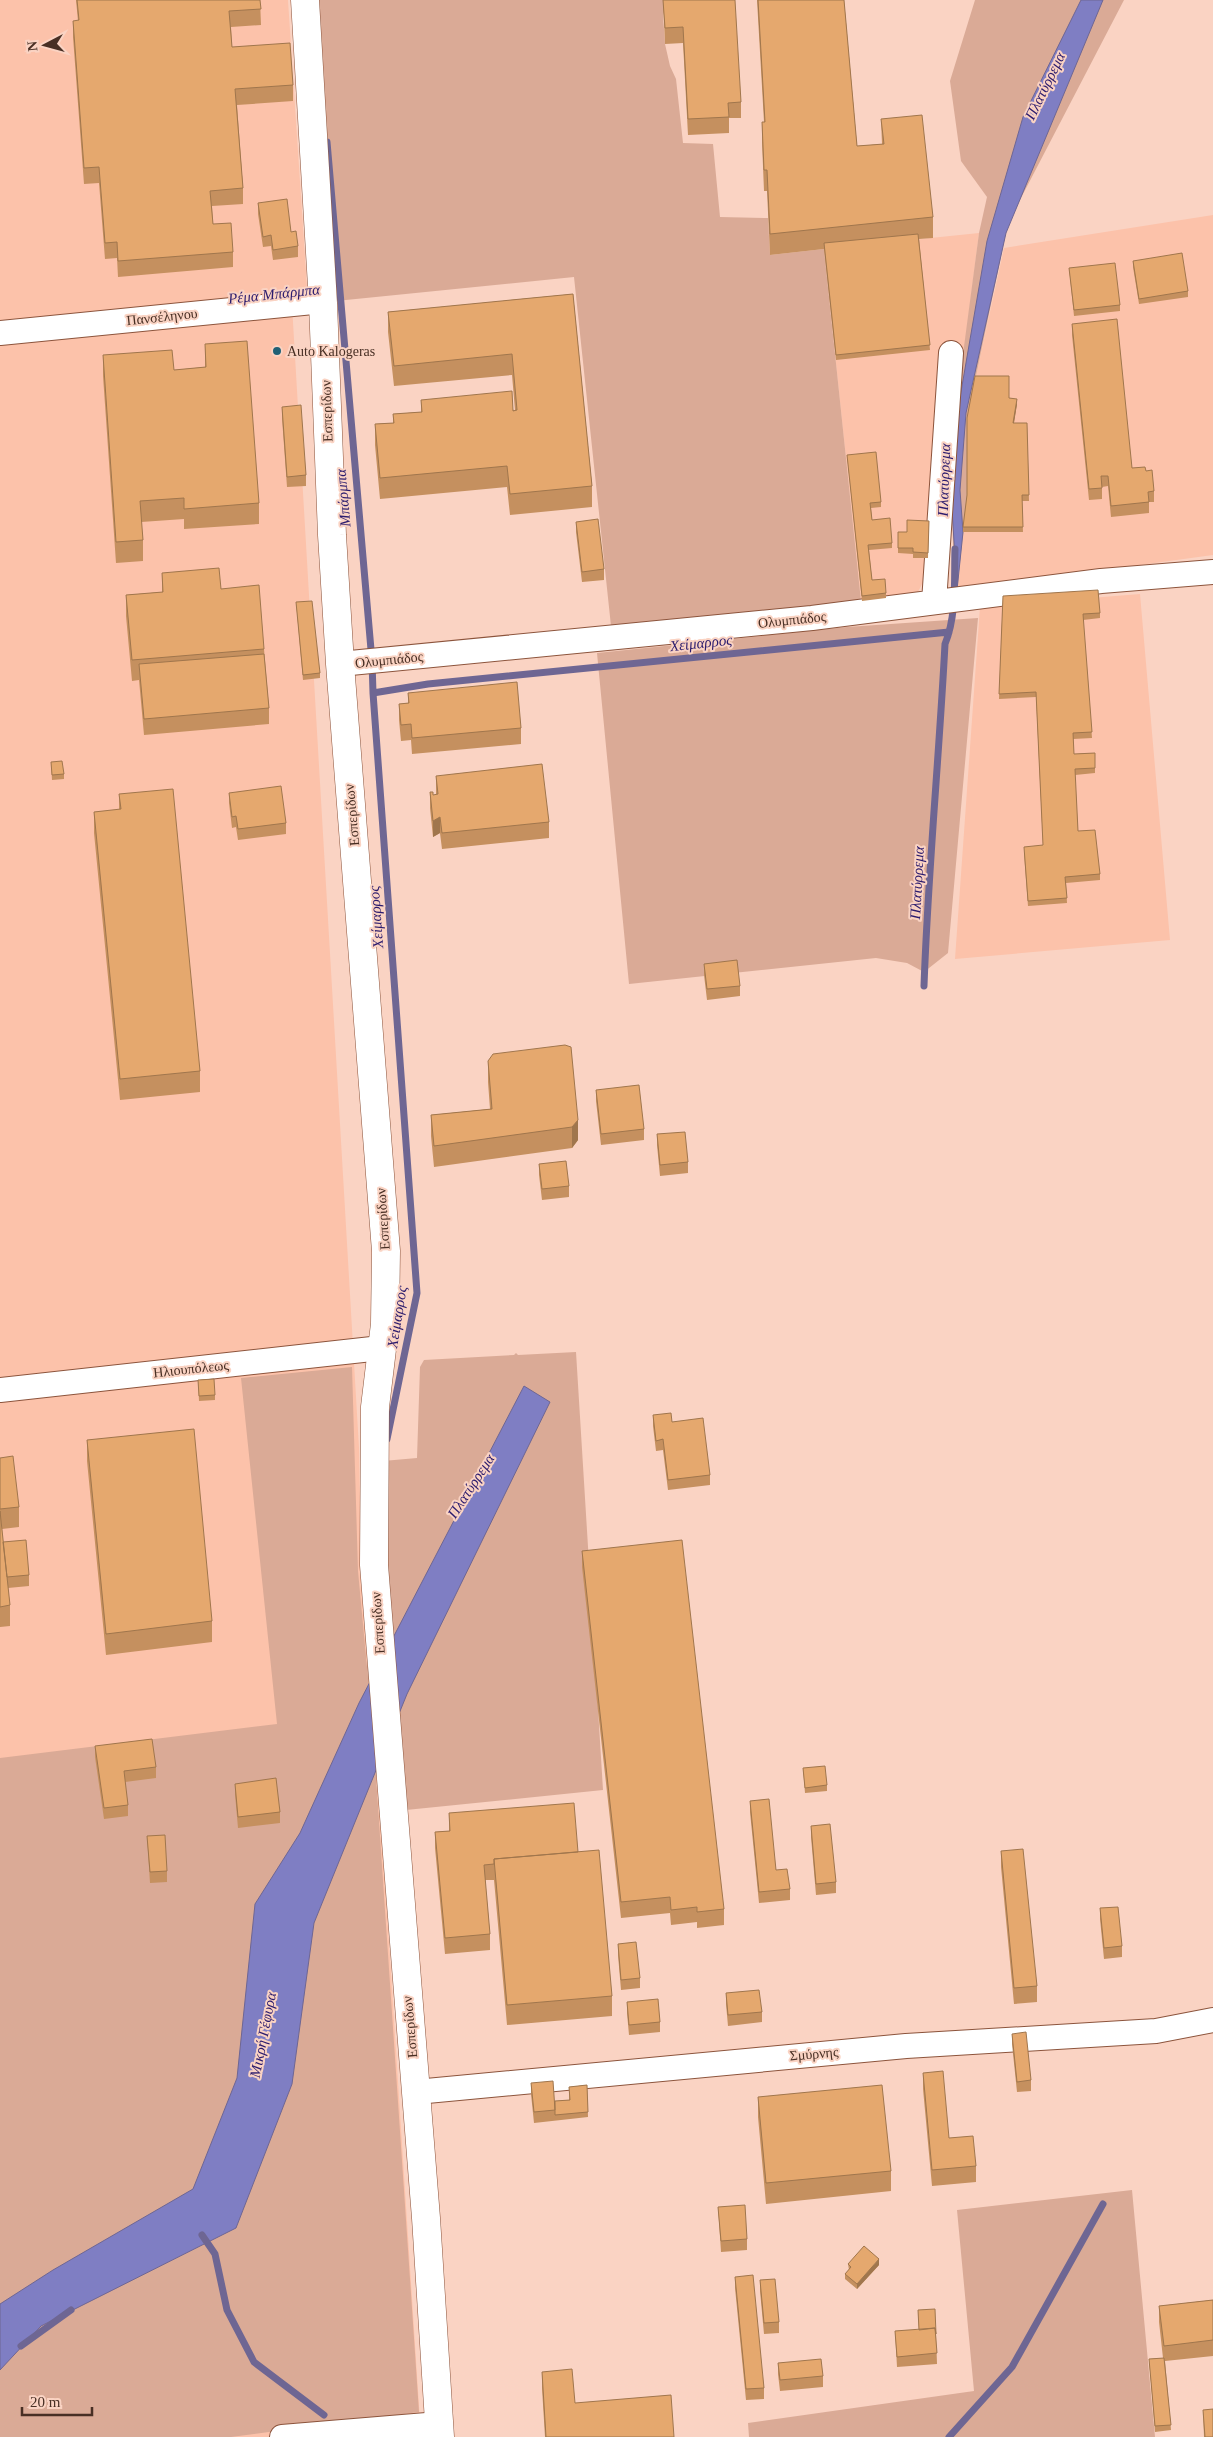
<svg xmlns="http://www.w3.org/2000/svg" width="1213" height="2437" viewBox="0 0 1213 2437" font-family="Georgia,serif">
<style>
.built{fill:#fcc2aa}
.green{fill:#daaa96}
.water{fill:#7f7ec3;stroke:#6e6693}
.lines{fill:none;stroke-linecap:round;stroke-linejoin:round}
.stream{stroke:#6e6693;stroke-width:7}
.street-casing{stroke:#8c543c;stroke-width:26}
.secondary-casing{stroke:#8c543c;stroke-width:29}
.street{stroke:#fff;stroke-width:24}
.secondary{stroke:#fff;stroke-width:28}
.wall{fill:#c5905f}
.shaded-wall{fill:#a0764d}
.building{fill:#e5a86e;stroke:#a0764d}
.poi-dot{fill:#206075;stroke:#fad3c3;stroke-width:2}
.labels{text-anchor:middle;dominant-baseline:central;stroke-width:4;stroke-linejoin:round;paint-order:stroke}
.street-label{font-size:14px;fill:#482f24;stroke:#fad3c3}
.poi-label{font-size:14px;fill:#482f24;stroke:#fad3c3;text-anchor:start}
.water-label{font-size:15px;font-style:italic;fill:#2b1b6d;stroke:#fad3c3}
</style>
<rect width="100%" height="100%" fill="#fad3c3"/>
<path class="built" d="M 0,0 L 288,0 L 308,303 L 292,305 L 359,1448 L 362,1593 L 381,1819 L 421,2437 L 0,2437 Z
M 1213,215 L 1213,555 L 957,590 L 967,501 L 975,381 L 1004,248 Z
M 979,233 L 964,352 L 940,354 L 927,574 L 917,594 L 861,601 L 824,249 Z
M 1140,594 L 1170,940 L 955,959 L 980,607 Z"/>
<path class="green" d="M 318,0 L 667,0 L 663,15 L 665,44 L 670,66 L 676,79 L 683,143 L 713,144 L 720,217 L 768,218 L 770,255 L 824,249 L 861,601 L 611,626 L 574,277 L 336,301 Z
M 975,0 L 1124,0 L 1008,223 L 975,381 L 967,501 L 957,590 L 954,591 L 951,445 L 979,233 L 987,197 L 961,161 L 950,81 Z
M 978,618 L 948,953 L 924,972 L 907,963 L 876,958 L 629,984 L 597,653 L 847,627 Z
M 576,1352 L 603,1790 L 406,1810 L 397,1740 L 376,1777 L 419,2412 L 231,2437 L 0,2437 L 0,1758 L 277,1724 L 241,1378 L 352,1367 L 358,1571 L 367,1667 L 376,1648 L 383,1461 L 417,1458 L 420,1367 L 424,1360 L 514,1355 L 516,1353 L 518,1355 Z
M 1132,2190 L 1155,2437 L 749,2437 L 748,2423 L 974,2391 L 957,2210 Z"/>
<path class="water" d="M 1081,0 L 1103,0 L 1006,233 L 966,413 L 960,490 L 963,532 L 957,590 L 952,509 L 957,415 L 987,241 L 1023,117 Z
M 524,1386 L 550,1402 L 407,1694 L 314,1923 L 292,2084 L 236,2228 L 41,2326 L 0,2370 L 0,2304 L 53,2270 L 193,2189 L 237,2078 L 255,1904 L 300,1833 L 359,1703 Z"/>
<g class="lines">
<path class="stream" d="M 327,142 L 372,661 L 373,693
M 924,986 C 928,872 939,758 945,644 C 957,615 954,579 955,549
M 387,1439 L 417,1293 L 373,693 L 428,684 L 949,632
M 202,2235 L 215,2254 L 227,2310 L 254,2362 L 324,2415
M 21,2346 L 71,2310
M 949,2437 L 1012,2367 L 1103,2204"/>
<g class="street-casing">
<path id="street" d="M 0,333 L 323,301
M 934,602 L 951,353
M 340,664 L 812,618 L 1101,581 L 1213,572
M 0,1390 L 381,1348
M 416,2092 L 906,2046 L 1156,2031 L 1213,2020
M 282,2437 L 439,2424"/>
</g>
<g class="secondary-casing">
<path id="secondary" d="M 305,0 L 323,303 L 332,535 L 340,664 L 386,1251 L 385,1324 L 375,1407 L 374,1565 L 426,2218 L 440,2437"/>
</g>
<use href="#street" class="street"/>
<use href="#secondary" class="secondary"/>
</g>
<path class="wall" d="M 76,0 L 260,0 L 261,25 L 231,27 L 232,47 L 293,85 L 293,101 L 237,105 L 243,188 L 243,204 L 212,206 L 213,224 L 233,252 L 233,267 L 118,277 L 117,258 L 105,259 L 99,183 L 84,184 L 73,37 L 73,21 L 78,21 Z
M 663,0 L 741,102 L 741,118 L 729,118 L 729,133 L 688,135 L 683,43 L 665,44 Z
M 757,0 L 844,0 L 857,146 L 882,144 L 881,119 L 933,217 L 933,238 L 919,239 L 930,350 L 836,360 L 824,249 L 770,255 L 767,191 L 764,191 L 762,142 L 762,122 L 764,122 Z
M 258,203 L 291,232 L 298,246 L 298,257 L 273,260 L 271,246 L 263,247 L 258,214 Z
M 1133,261 L 1188,291 L 1188,297 L 1139,304 L 1133,267 Z
M 1069,268 L 1120,305 L 1120,311 L 1074,316 Z
M 573,294 L 592,486 L 592,507 L 510,515 L 507,487 L 380,499 L 375,445 L 375,424 L 393,423 L 393,414 L 421,412 L 421,400 L 515,410 L 512,375 L 394,386 L 388,332 L 388,312 Z
M 1072,324 L 1132,468 L 1146,471 L 1154,491 L 1154,502 L 1149,502 L 1149,513 L 1111,517 L 1108,486 L 1102,487 L 1102,499 L 1089,500 L 1072,335 Z
M 205,344 L 259,503 L 259,524 L 184,529 L 184,519 L 141,522 L 143,540 L 143,561 L 116,563 L 103,376 L 103,355 L 174,370 L 205,367 Z
M 1009,398 L 1017,404 L 1014,423 L 1027,423 L 1029,501 L 1022,501 L 1023,532 L 963,532 L 963,527 Z
M 282,407 L 306,475 L 306,486 L 287,487 L 282,418 Z
M 847,455 L 881,502 L 881,507 L 871,508 L 872,520 L 892,543 L 892,548 L 869,550 L 872,580 L 886,593 L 886,598 L 862,601 Z
M 929,521 L 928,558 L 913,558 L 913,554 L 898,553 L 898,532 L 907,532 Z
M 576,522 L 604,569 L 604,580 L 582,582 L 576,532 Z
M 162,573 L 221,589 L 264,649 L 269,708 L 269,724 L 144,735 L 139,680 L 132,681 L 126,616 L 126,595 L 162,592 Z
M 1003,596 L 1100,613 L 1100,618 L 1083,620 L 1092,738 L 1073,739 L 1074,754 L 1095,753 L 1095,773 L 1075,775 L 1078,831 L 1100,874 L 1100,880 L 1066,883 L 1067,903 L 1028,906 L 1024,853 L 1043,845 L 1036,697 L 999,699 Z
M 296,602 L 320,673 L 320,678 L 303,680 Z
M 408,693 L 521,728 L 521,744 L 412,754 L 411,740 L 401,741 L 399,720 L 399,704 L 408,703 Z
M 51,762 L 64,774 L 64,779 L 52,780 Z
M 436,776 L 549,822 L 549,838 L 442,849 L 440,833 L 433,837 L 430,808 L 430,792 L 433,795 L 436,795 Z
M 229,793 L 286,823 L 286,834 L 238,840 L 236,827 L 232,828 L 229,803 Z
M 119,794 L 200,1071 L 200,1092 L 120,1100 L 94,833 L 94,812 L 119,810 Z
M 704,964 L 740,986 L 740,996 L 707,1000 L 704,975 Z
M 571,1047 L 578,1140 L 572,1148 L 434,1167 L 431,1136 L 431,1115 L 490,1109 L 488,1082 L 488,1061 Z
M 596,1090 L 644,1129 L 644,1140 L 601,1145 L 596,1101 Z
M 657,1134 L 688,1162 L 688,1173 L 660,1176 L 657,1145 Z
M 539,1164 L 569,1186 L 569,1197 L 542,1200 L 539,1175 Z
M 198,1380 L 215,1395 L 215,1400 L 199,1401 Z
M 653,1415 L 672,1422 L 710,1475 L 710,1485 L 668,1490 L 663,1450 L 656,1451 L 653,1426 Z
M 87,1440 L 212,1621 L 212,1642 L 106,1655 L 87,1461 Z
M 0,1458 L 19,1507 L 19,1527 L 2,1529 L 3,1542 L 29,1575 L 29,1586 L 8,1588 L 10,1605 L 10,1626 L 0,1627 Z
M 582,1551 L 724,1909 L 724,1925 L 697,1928 L 697,1922 L 671,1925 L 670,1913 L 621,1918 L 582,1567 Z
M 95,1746 L 156,1767 L 156,1778 L 125,1782 L 128,1805 L 128,1816 L 104,1819 L 95,1757 Z
M 803,1768 L 827,1785 L 827,1791 L 805,1793 Z
M 235,1784 L 280,1812 L 280,1823 L 238,1828 L 235,1794 Z
M 750,1801 L 776,1870 L 790,1889 L 790,1900 L 759,1903 L 750,1812 Z
M 449,1813 L 578,1852 L 612,1996 L 612,2016 L 507,2025 L 494,1880 L 485,1880 L 490,1934 L 490,1950 L 445,1954 L 435,1848 L 435,1832 L 449,1831 Z
M 811,1826 L 836,1882 L 836,1893 L 816,1895 L 811,1837 Z
M 147,1836 L 167,1871 L 167,1882 L 150,1883 Z
M 1001,1851 L 1037,1986 L 1037,2002 L 1014,2004 L 1001,1867 Z
M 1100,1908 L 1122,1946 L 1122,1957 L 1104,1959 L 1100,1919 Z
M 618,1944 L 640,1978 L 640,1988 L 621,1990 L 618,1955 Z
M 726,1993 L 762,2012 L 762,2022 L 728,2026 L 726,2004 Z
M 627,2002 L 660,2022 L 660,2032 L 629,2035 L 627,2013 Z
M 1012,2034 L 1031,2080 L 1031,2091 L 1017,2092 L 1012,2044 Z
M 923,2073 L 949,2138 L 976,2166 L 976,2182 L 932,2186 L 923,2089 Z
M 531,2083 L 555,2101 L 569,2100 L 569,2087 L 587,2085 L 588,2117 L 534,2123 L 531,2094 Z
M 758,2097 L 891,2171 L 891,2191 L 766,2204 L 758,2117 Z
M 718,2207 L 747,2239 L 747,2250 L 721,2252 Z
M 848,2264 L 879,2265 L 857,2289 L 845,2279 L 845,2274 L 849,2270 Z
M 735,2277 L 764,2388 L 764,2399 L 746,2400 L 735,2288 Z
M 760,2280 L 779,2322 L 779,2333 L 764,2334 L 760,2291 Z
M 1213,2300 L 1213,2356 L 1165,2361 L 1171,2430 L 1155,2432 L 1149,2359 L 1163,2358 L 1159,2322 L 1159,2306 Z
M 918,2310 L 936,2334 L 937,2364 L 897,2367 L 895,2331 L 919,2330 Z
M 778,2363 L 823,2376 L 823,2387 L 780,2391 L 778,2374 Z
M 542,2372 L 575,2403 L 674,2437 L 545,2437 L 542,2388 Z
M 1203,2410 L 1213,2437 L 1204,2437 Z"/>
<path class="shaded-wall" d="M 1017,399 L 1017,404 L 1013,428 L 1013,423 Z
M 440,817 L 440,833 L 433,837 L 433,821 Z
M 578,1120 L 578,1140 L 572,1148 L 572,1127 Z
M 879,2259 L 879,2265 L 857,2289 L 857,2284 Z"/>
<path class="building" d="M 77,0 L 260,0 L 261,9 L 229,11 L 232,47 L 290,43 L 293,85 L 235,89 L 243,188 L 210,191 L 213,224 L 231,223 L 233,252 L 118,261 L 117,242 L 105,243 L 99,167 L 84,168 L 73,21 L 79,20 Z
M 663,0 L 735,0 L 741,102 L 728,103 L 729,117 L 688,119 L 683,27 L 665,28 Z
M 758,0 L 844,0 L 857,146 L 884,144 L 881,119 L 922,115 L 933,217 L 770,234 L 767,170 L 764,170 L 762,122 L 765,122 Z
M 287,199 L 291,232 L 296,231 L 298,246 L 273,250 L 271,235 L 263,237 L 258,203 Z
M 918,234 L 930,345 L 836,355 L 824,243 Z
M 1182,253 L 1188,291 L 1139,299 L 1133,261 Z
M 1115,263 L 1120,305 L 1074,310 L 1069,268 Z
M 573,294 L 592,486 L 510,494 L 507,466 L 380,478 L 375,424 L 394,423 L 393,414 L 422,412 L 421,400 L 512,391 L 513,411 L 517,410 L 512,354 L 394,366 L 388,312 Z
M 1117,319 L 1132,468 L 1145,467 L 1146,471 L 1152,470 L 1154,491 L 1148,492 L 1149,502 L 1111,506 L 1108,476 L 1101,476 L 1102,488 L 1089,489 L 1072,324 Z
M 247,341 L 259,503 L 184,509 L 184,498 L 140,501 L 143,540 L 116,542 L 103,355 L 172,350 L 174,370 L 206,367 L 205,344 Z
M 975,376 L 1009,376 L 1009,398 L 1017,399 L 1013,423 L 1027,423 L 1029,495 L 1022,495 L 1023,527 L 963,527 L 967,495 L 967,418 Z
M 301,405 L 306,475 L 287,477 L 282,407 Z
M 876,452 L 881,502 L 870,503 L 872,520 L 890,518 L 892,543 L 868,545 L 872,580 L 885,579 L 886,593 L 862,596 L 847,455 Z
M 598,519 L 604,569 L 582,572 L 576,522 Z
M 907,520 L 929,521 L 928,553 L 913,552 L 913,548 L 898,548 L 898,532 L 907,532 Z
M 219,568 L 221,589 L 259,585 L 264,649 L 132,660 L 126,595 L 163,592 L 162,573 Z
M 1098,590 L 1100,613 L 1083,614 L 1092,732 L 1073,733 L 1074,754 L 1095,753 L 1095,768 L 1075,769 L 1078,831 L 1095,830 L 1100,874 L 1065,877 L 1067,898 L 1028,901 L 1024,847 L 1043,845 L 1036,692 L 999,694 L 1003,596 Z
M 312,601 L 320,673 L 303,675 L 296,602 Z
M 264,654 L 269,708 L 144,719 L 139,664 Z
M 517,682 L 521,728 L 412,738 L 411,724 L 401,725 L 399,704 L 409,703 L 408,693 Z
M 62,761 L 64,774 L 52,775 L 51,762 Z
M 542,764 L 549,822 L 442,833 L 440,817 L 433,821 L 430,792 L 433,792 L 433,795 L 438,794 L 436,776 Z
M 281,786 L 286,823 L 238,829 L 236,816 L 232,817 L 229,793 Z
M 173,789 L 200,1071 L 120,1079 L 94,812 L 121,809 L 119,794 Z
M 737,960 L 740,986 L 707,989 L 704,964 Z
M 565,1045 L 571,1047 L 578,1120 L 572,1127 L 434,1146 L 431,1115 L 492,1109 L 488,1061 L 493,1054 Z
M 639,1085 L 644,1129 L 601,1134 L 596,1090 Z
M 685,1132 L 688,1162 L 660,1165 L 657,1134 Z
M 566,1161 L 569,1186 L 542,1189 L 539,1164 Z
M 214,1379 L 215,1395 L 199,1396 L 198,1380 Z
M 671,1413 L 672,1422 L 703,1418 L 710,1475 L 668,1480 L 663,1439 L 656,1441 L 653,1415 Z
M 194,1429 L 212,1621 L 106,1634 L 87,1440 Z
M 13,1456 L 19,1507 L 0,1509 L 0,1458 Z
M 0,1511 L 10,1605 L 0,1607 Z
M 26,1540 L 29,1575 L 7,1577 L 3,1542 Z
M 682,1540 L 724,1909 L 697,1912 L 697,1907 L 671,1910 L 670,1897 L 621,1902 L 582,1551 Z
M 152,1739 L 156,1767 L 124,1771 L 128,1805 L 104,1808 L 95,1746 Z
M 825,1766 L 827,1785 L 805,1788 L 803,1768 Z
M 276,1778 L 280,1812 L 238,1817 L 235,1784 Z
M 769,1799 L 776,1870 L 787,1869 L 790,1889 L 759,1892 L 750,1801 Z
M 574,1803 L 578,1852 L 494,1859 L 494,1864 L 484,1865 L 490,1934 L 445,1938 L 435,1832 L 450,1831 L 449,1813 Z
M 830,1824 L 836,1882 L 816,1884 L 811,1826 Z
M 165,1835 L 167,1871 L 150,1872 L 147,1836 Z
M 1023,1849 L 1037,1986 L 1014,1988 L 1001,1851 Z
M 599,1850 L 612,1996 L 507,2005 L 494,1859 Z
M 1118,1907 L 1122,1946 L 1104,1948 L 1100,1908 Z
M 636,1942 L 640,1978 L 621,1980 L 618,1944 Z
M 759,1990 L 762,2012 L 728,2015 L 726,1993 Z
M 658,1999 L 660,2022 L 629,2025 L 627,2002 Z
M 1026,2032 L 1031,2080 L 1017,2082 L 1012,2034 Z
M 943,2071 L 949,2138 L 973,2136 L 976,2166 L 932,2170 L 923,2073 Z
M 553,2081 L 555,2110 L 534,2112 L 531,2083 Z
M 587,2085 L 588,2112 L 555,2115 L 555,2101 L 570,2100 L 569,2087 Z
M 882,2085 L 891,2171 L 766,2183 L 758,2097 Z
M 745,2205 L 747,2239 L 721,2241 L 718,2207 Z
M 864,2246 L 879,2259 L 857,2284 L 845,2274 L 851,2267 L 848,2264 Z
M 753,2275 L 764,2388 L 746,2389 L 735,2277 Z
M 775,2279 L 779,2322 L 764,2323 L 760,2280 Z
M 1213,2300 L 1213,2340 L 1164,2346 L 1159,2306 Z
M 935,2309 L 936,2334 L 935,2328 L 919,2330 L 918,2310 Z
M 935,2328 L 937,2353 L 897,2357 L 895,2331 Z
M 1164,2358 L 1171,2425 L 1155,2426 L 1149,2359 Z
M 821,2359 L 823,2376 L 780,2380 L 778,2363 Z
M 572,2369 L 575,2403 L 671,2395 L 674,2437 L 546,2437 L 542,2372 Z
M 1213,2409 L 1213,2437 L 1205,2437 L 1203,2410 Z"/>
<circle class="poi-dot" cx="277" cy="351" r="5"/>
<g class="labels">
<g class="street-label">
<text transform="translate(162 317) rotate(-6)">Πανσέληνου</text>
<text transform="translate(327 411) rotate(-92)">Εσπερίδων</text>
<text transform="translate(792 620) rotate(-6)">Ολυμπιάδος</text>
<text transform="translate(389 660) rotate(-6)">Ολυμπιάδος</text>
<text transform="translate(352 815) rotate(-95)">Εσπερίδων</text>
<text transform="translate(383 1219) rotate(-94)">Εσπερίδων</text>
<text transform="translate(191 1369) rotate(-6)">Ηλιουπόλεως</text>
<text transform="translate(378 1623) rotate(-94)">Εσπερίδων</text>
<text transform="translate(410 2027) rotate(-95)">Εσπερίδων</text>
<text transform="translate(814 2054) rotate(-5)">Σμύρνης</text>
</g>
<g class="poi-label">
<text x="287" y="351">Auto Kalogeras</text>
</g>
<g class="water-label">
<text transform="translate(1045 86) rotate(-64)">Πλατύρρεμα</text>
<text transform="translate(274 294) rotate(-6)">Ρέμα Μπάρμπα</text>
<text transform="translate(944 480) rotate(-88)">Πλατύρρεμα</text>
<text transform="translate(343 498) rotate(-95)">Μπάρμπα</text>
<text transform="translate(701 643) rotate(-6)">Χείμαρρος</text>
<text transform="translate(917 883) rotate(-87)">Πλατύρρεμα</text>
<text transform="translate(376 917) rotate(-94)">Χείμαρρος</text>
<text transform="translate(397 1317) rotate(-81)">Χείμαρρος</text>
<text transform="translate(471 1486) rotate(-57)">Πλατύρρεμα</text>
<text transform="translate(263 2035) rotate(-79)">Μικρή Γέφυρα</text>
</g>
</g>
<g transform="translate(45 45) rotate(264)" stroke="#fad3c3" stroke-width="4" paint-order="stroke">
<path d="M0-4L9 19L0 12L-9 19Z" fill="#482f24"/>
<text y="-8" font-size="14" font-weight="bold" text-anchor="middle" fill="#482f24">N</text>
</g>
<path d="M22 2407v8h70v-8" fill="none" stroke="#482f24" stroke-width="2.5"/>
<text x="30" y="2407" font-size="15" fill="#482f24" stroke="#fad3c3" stroke-width="4" paint-order="stroke">20 m</text>
</svg>
